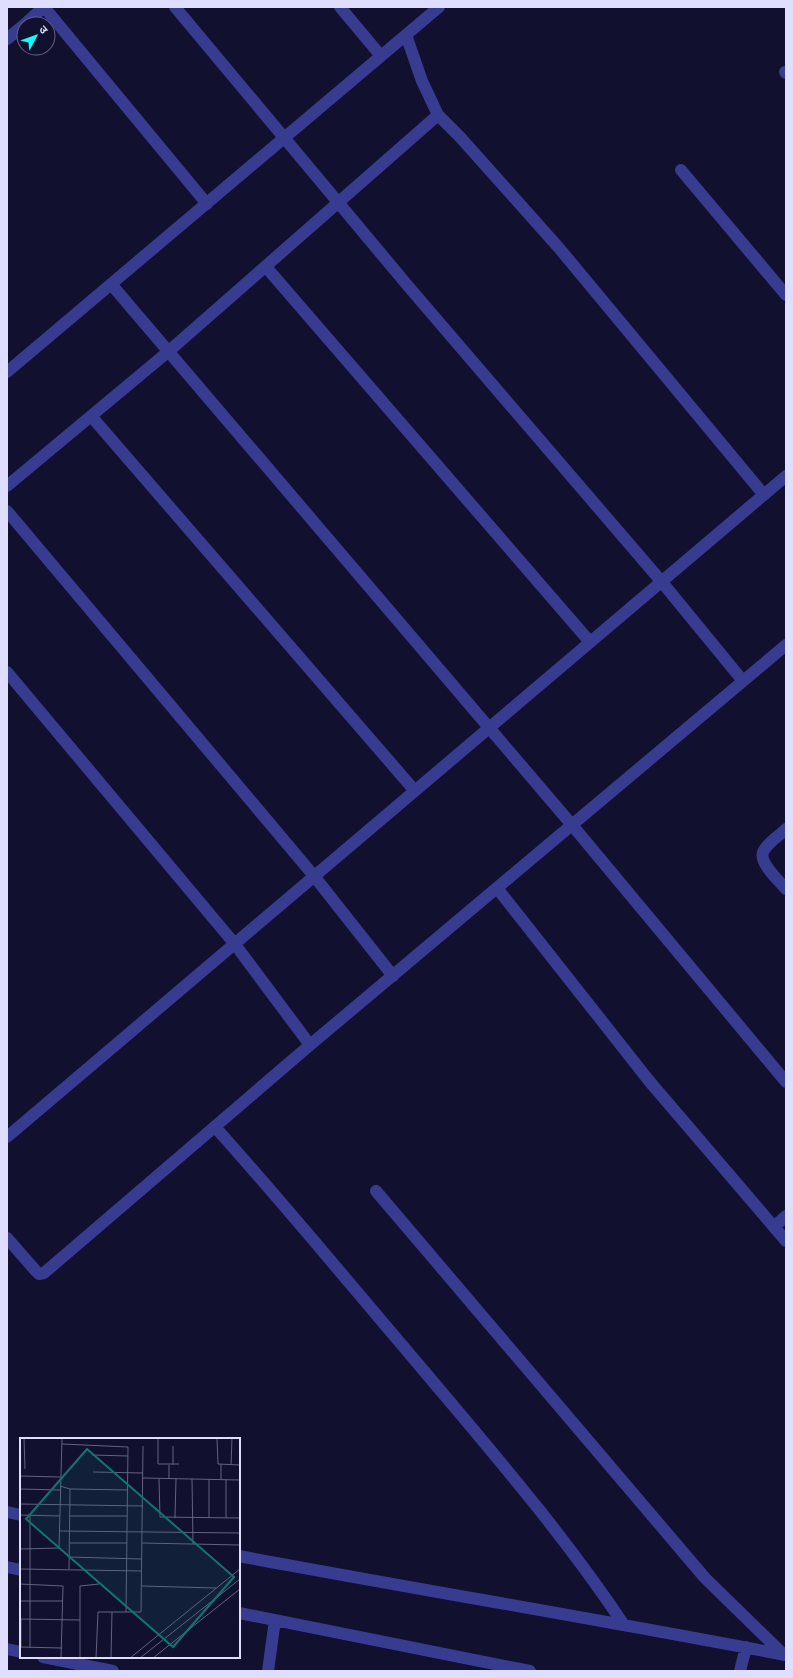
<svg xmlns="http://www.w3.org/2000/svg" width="793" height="1678" viewBox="0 0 793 1678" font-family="Cabin,'Noto Sans Devanagari',sans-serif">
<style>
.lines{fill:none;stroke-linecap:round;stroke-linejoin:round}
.minor{stroke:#373c91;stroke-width:12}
.inset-road{fill:none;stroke:#646282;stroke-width:1}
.view{fill:#0f766e;fill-opacity:0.15;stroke:#0f766e;stroke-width:2}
.inset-edge{fill:none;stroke:#dfdeff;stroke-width:2}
</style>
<rect width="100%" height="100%" fill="#12102f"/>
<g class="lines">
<path class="minor" d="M 44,7 L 207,204
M 175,7 L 408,286 L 661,581 L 743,681
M 340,7 L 381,56
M 25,24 L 44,7
M 406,35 L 422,81 L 438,115 L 460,137 L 559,248 L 764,495
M 7,39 L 24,25
M 785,72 L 786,73
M 681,170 L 786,295
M 266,267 L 590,642
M 111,284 L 572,825 L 786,1082
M 7,372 L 439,7
M 91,416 L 415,791
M 7,486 L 169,351 L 438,115
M 7,511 L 314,876 L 393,976
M 7,672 L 234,943 L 310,1045
M 786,829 C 779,836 767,843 763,852 C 759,863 779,881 786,889
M 497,888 L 650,1082 L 786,1241
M 215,1127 C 286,1206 354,1289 424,1371 C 493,1453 564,1535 624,1625
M 7,1137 L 786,476
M 376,1191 L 705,1578 L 784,1655
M 774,1227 L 786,1216
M 7,1238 L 35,1270 L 39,1274 L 44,1273 L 310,1045 L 786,645
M 7,1512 L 21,1515
M 239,1556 C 421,1590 603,1620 785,1655
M 7,1567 L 21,1570
M 239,1613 L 530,1671
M 7,1649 L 21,1652
M 43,1657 L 113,1671
M 268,1671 L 275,1620
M 740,1671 L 746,1647"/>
</g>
<g transform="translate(20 1438)">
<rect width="220" height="220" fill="#12102f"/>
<path class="inset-road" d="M 4,0 L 5,31M 138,0 L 138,26 L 159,26M 197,0 L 198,26 L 220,27M 42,6 L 108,9 L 106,174M 72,17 L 108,18M 201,26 L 201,41M 153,27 L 153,8M 211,27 L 212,0M 73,34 L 123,35M 0,38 L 40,39M 123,40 L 220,42M 139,41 L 140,79 L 220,80M 149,41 L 149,27M 172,41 L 173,106M 40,48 L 50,51 L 108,52M 0,51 L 40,52M 0,66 L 123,68M 0,77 L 40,78M 50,78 L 107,78M 155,80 L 156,41M 189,80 L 189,41M 206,80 L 206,42M 40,93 L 220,95M 50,105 L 107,105M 122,105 L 220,107M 0,111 L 39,110 L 42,0M 49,119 L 122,121M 0,131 L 121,133M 49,131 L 50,51M 0,146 L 43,148 L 41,220M 121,148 L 196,150M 0,163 L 43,163M 0,181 L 60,182M 0,209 L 42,210M 1,209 L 1,181M 10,210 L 10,78M 60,220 L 60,148 L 79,146M 76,220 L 78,174 L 121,174 L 123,8M 91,220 L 92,174M 110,220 L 220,131M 120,220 L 220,141M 133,220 L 220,151"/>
<path class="view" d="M 67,11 L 214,139 L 153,209 L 6,81 Z"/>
<rect width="220" height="220" class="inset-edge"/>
</g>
<rect width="793" height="1678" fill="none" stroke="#dfdeff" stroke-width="16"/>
<g transform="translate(36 36) rotate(49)"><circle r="19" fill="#12102f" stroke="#646282"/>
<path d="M0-3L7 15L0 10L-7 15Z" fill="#0afdff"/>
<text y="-6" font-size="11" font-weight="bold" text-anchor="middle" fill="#dfdeff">उ</text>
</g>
</svg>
